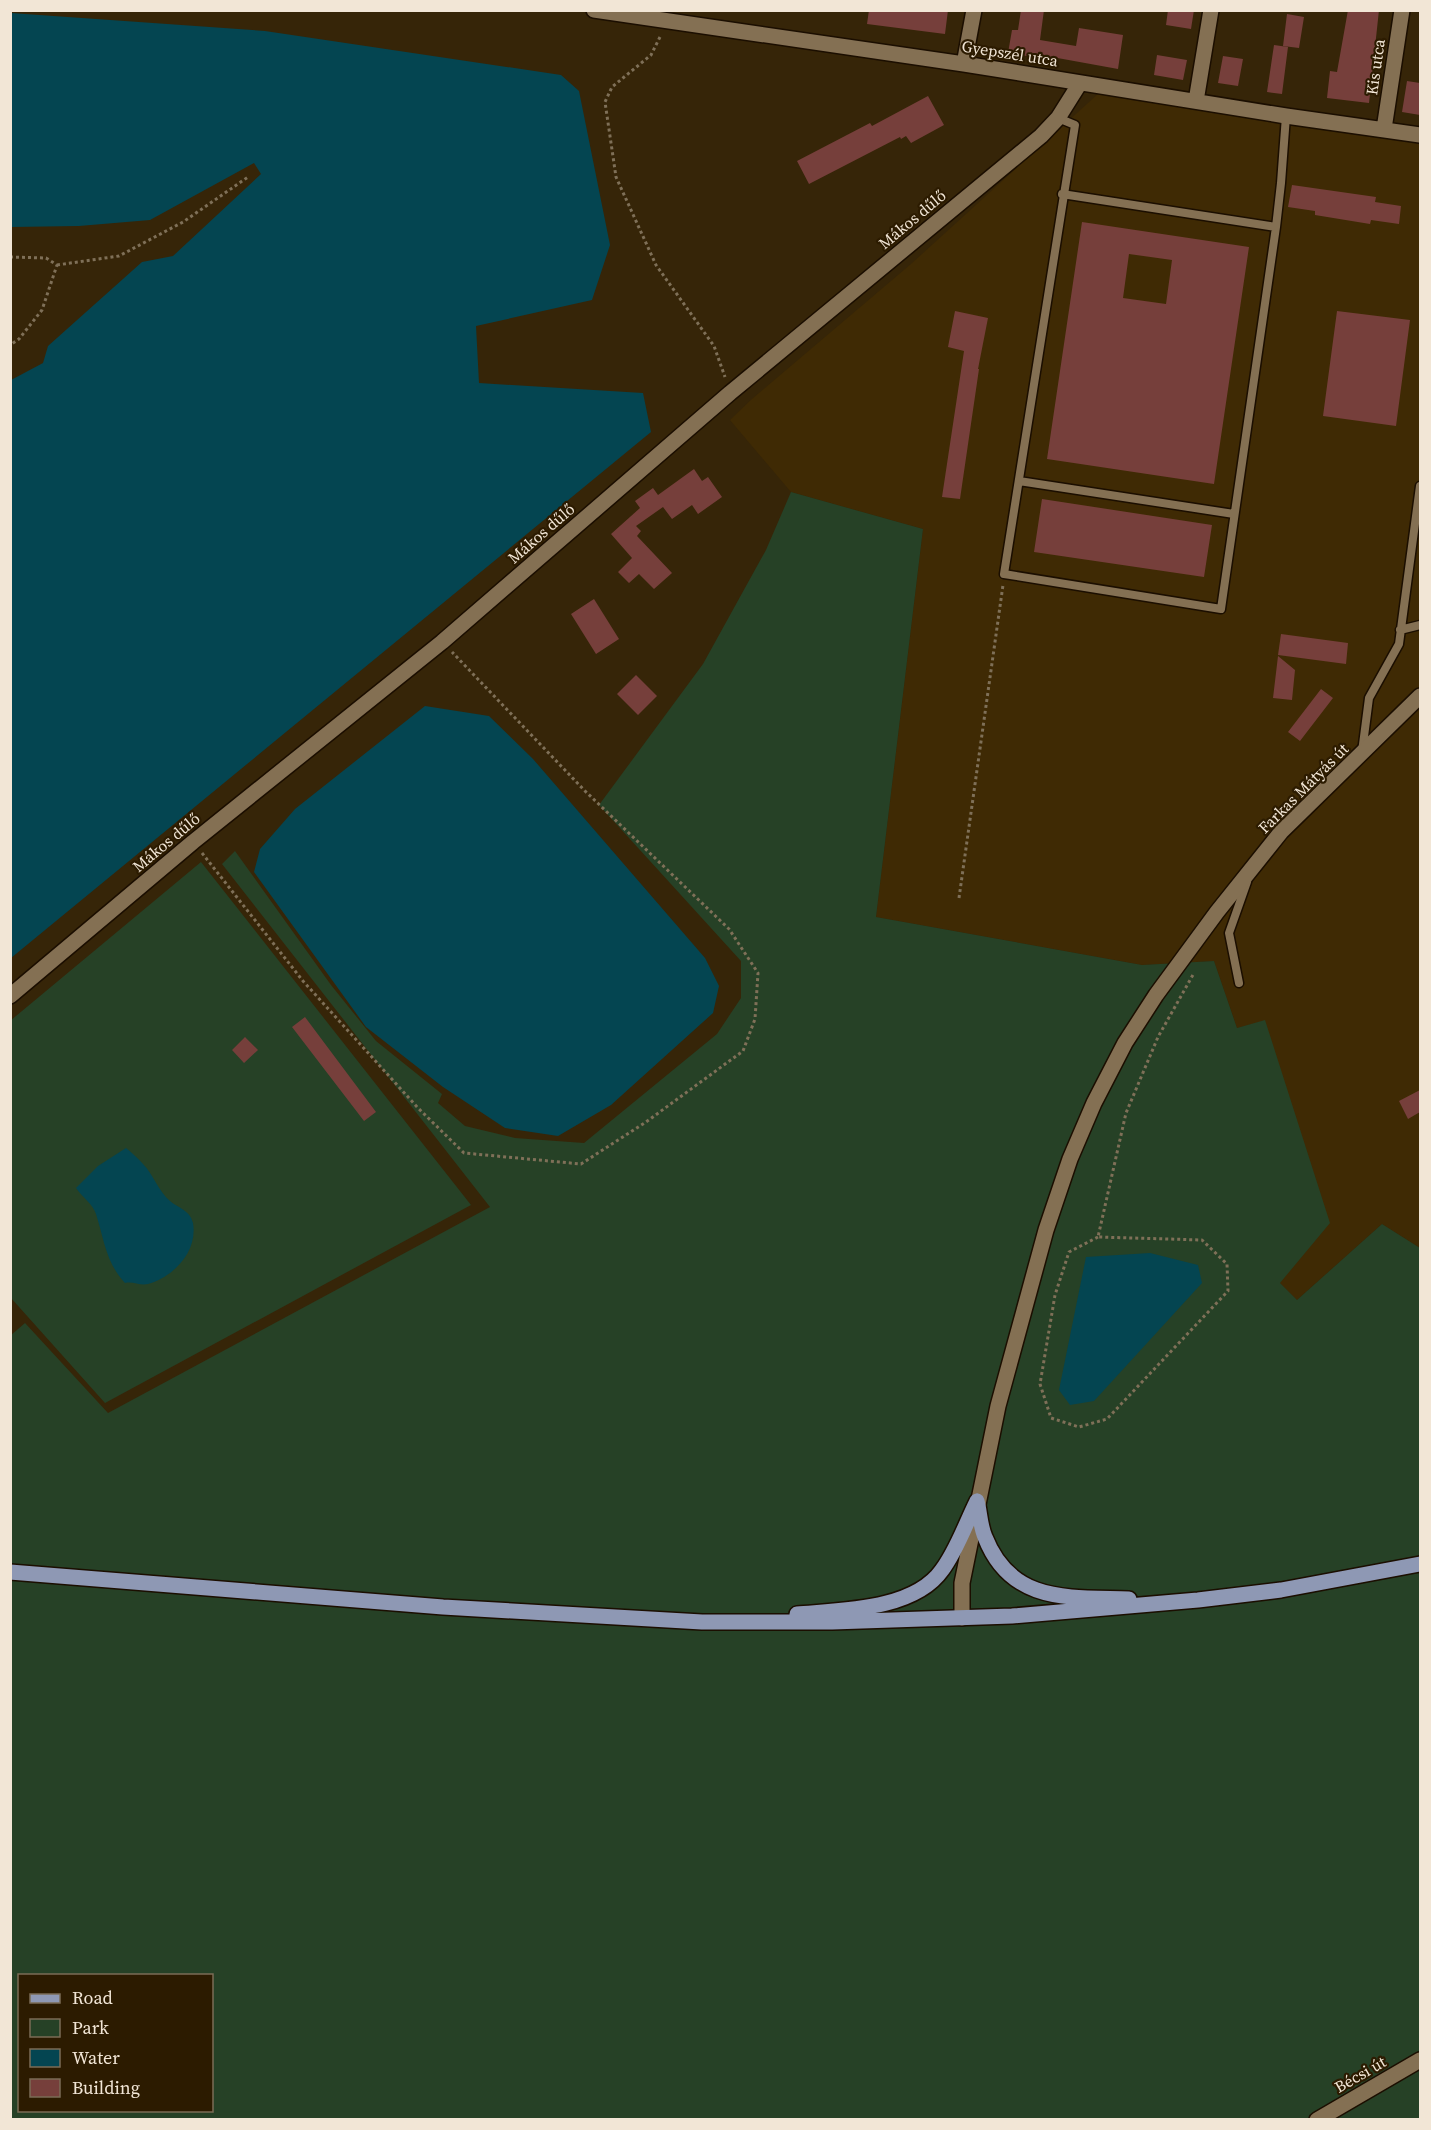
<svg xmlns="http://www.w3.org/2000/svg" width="1431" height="2130" viewBox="0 0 1431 2130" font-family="'Source Serif 4',serif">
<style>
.built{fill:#3f2a04}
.green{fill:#264126;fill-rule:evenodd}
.water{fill:#044551}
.building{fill:#763f3b;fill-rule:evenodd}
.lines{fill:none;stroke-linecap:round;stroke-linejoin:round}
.service-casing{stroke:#1b0e00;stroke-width:11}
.minor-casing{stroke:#1b0e00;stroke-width:18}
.tertiary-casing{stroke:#1b0e00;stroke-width:18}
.primary-casing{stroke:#1b0e00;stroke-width:18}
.path{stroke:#7f7058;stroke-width:3;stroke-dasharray:3 3;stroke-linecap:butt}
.service{stroke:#847053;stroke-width:8}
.minor{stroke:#847053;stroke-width:15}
.tertiary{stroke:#847053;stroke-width:15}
.primary{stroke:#8e98b4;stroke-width:15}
.labels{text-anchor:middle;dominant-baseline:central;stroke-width:4.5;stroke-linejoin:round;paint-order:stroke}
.street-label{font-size:16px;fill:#f2e6d6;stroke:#2c1b00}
</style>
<rect width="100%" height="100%" fill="#362508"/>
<path class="built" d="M 1099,93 L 1420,139 L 1420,1248 L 1382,1224 L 1297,1300 L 1280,1283 L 1264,1021 L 1237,1028 L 1214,961 L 1142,965 L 876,917 L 923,529 L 791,492 L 730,420 L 752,399 L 911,264 Z"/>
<path class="green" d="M 791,492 L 923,529 L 876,917 L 1142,965 L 1214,961 L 1237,1028 L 1265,1020 L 1330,1223 L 1280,1283 L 1297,1300 L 1382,1224 L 1420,1248 L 1420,2119 L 11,2119 L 10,1336 L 25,1323 L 108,1413 L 490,1207 L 222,864 L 235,851 L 331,985 L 376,1041 L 442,1094 L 438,1103 L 465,1126 L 515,1138 L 584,1143 L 717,1034 L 741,998 L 741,961 L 599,805 L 703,664 L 766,550 ZM 20,1976 L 212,1976 L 212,2110 L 20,2110 Z
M 201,862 L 471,1205 L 105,1403 L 11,1298 L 10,1021 Z"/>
<path class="water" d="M 11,13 L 265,31 L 561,75 L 579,91 L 610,245 L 592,300 L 476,326 L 479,383 L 643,393 L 651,432 L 11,958 L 11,380 L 43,363 L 48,346 L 142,262 L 173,256 L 261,174 L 254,163 L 150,220 L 79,226 L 11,227 Z
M 425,706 L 489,716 L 533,759 L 705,958 L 719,986 L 713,1013 L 611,1105 L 558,1136 L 505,1128 L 443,1087 L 366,1027 L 254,872 L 260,849 L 295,809 Z
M 126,1148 C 132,1153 138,1158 143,1164 C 153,1174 159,1192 170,1201 C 178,1208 190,1210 193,1223 C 198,1252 173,1277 148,1284 C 140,1286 133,1281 125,1283 C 106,1263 104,1239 96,1214 C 93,1204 82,1197 76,1188 L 98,1166 Z
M 1150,1253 L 1198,1265 L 1202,1283 L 1094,1401 L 1070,1405 L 1059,1390 L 1086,1257 Z"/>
<path class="building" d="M 869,10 L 948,10 L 945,34 L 867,24 Z
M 1021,10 L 1044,10 L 1040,40 L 1076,46 L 1079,28 L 1123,35 L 1118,69 L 1052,57 L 1051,60 L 1008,53 L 1012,30 L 1018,30 Z
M 1168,10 L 1194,10 L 1191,29 L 1166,25 Z
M 1348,10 L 1379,10 L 1369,103 L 1327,98 L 1330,71 L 1337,72 Z
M 1287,14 L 1304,17 L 1299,48 L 1283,46 Z
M 1274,45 L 1288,47 L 1282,94 L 1267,92 Z
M 1157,55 L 1187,60 L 1183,80 L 1154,75 Z
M 1223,56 L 1243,59 L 1238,86 L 1218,83 Z
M 1407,81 L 1420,83 L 1420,115 L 1402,112 Z
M 928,96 L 944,125 L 911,143 L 906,136 L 901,139 L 900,137 L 809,184 L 797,161 L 870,123 L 872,126 Z
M 1292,185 L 1376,197 L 1375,202 L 1401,206 L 1399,224 L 1371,220 L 1370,224 L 1315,215 L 1315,211 L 1288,207 Z
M 1082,222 L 1249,247 L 1214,484 L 1047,459 ZM 1129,254 L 1172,260 L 1166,304 L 1123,298 Z
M 955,311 L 988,318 L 978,369 L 979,369 L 960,499 L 942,497 L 964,351 L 948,347 Z
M 1337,311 L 1410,320 L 1396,426 L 1323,416 Z
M 694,469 L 702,481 L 708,477 L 722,497 L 698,514 L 692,505 L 672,519 L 663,507 L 636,526 L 641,531 L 637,536 L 672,573 L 654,589 L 639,574 L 629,583 L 618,572 L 632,558 L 611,534 L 640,508 L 635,501 L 653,488 L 658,495 Z
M 1042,499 L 1212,525 L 1204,577 L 1034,552 Z
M 594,599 L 619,639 L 596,654 L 571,614 Z
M 1281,634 L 1348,643 L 1346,664 L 1278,655 Z
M 1278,656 L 1295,670 L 1292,700 L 1273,698 Z
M 636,675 L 657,696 L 638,715 L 617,694 Z
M 1321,689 L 1333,698 L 1300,741 L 1288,732 Z
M 305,1017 L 376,1112 L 364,1121 L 292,1027 Z
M 245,1037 L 258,1050 L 244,1063 L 232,1050 Z
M 1420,1090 L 1420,1112 L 1408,1119 L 1399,1101 Z"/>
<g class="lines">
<g class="service-casing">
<path id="service" d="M 1058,118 L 1075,125 L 1004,574 L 1221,609 L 1276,227 L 1281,183 L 1286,116
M 1062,194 L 1276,227
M 1019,481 L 1234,514
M 1400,630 L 1420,625
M 1362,752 L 1369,698 L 1399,644 L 1420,486
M 1239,983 L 1229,933 L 1247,882"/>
</g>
<g class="minor-casing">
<path id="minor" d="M 594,10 L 964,64 L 1286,116 L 1420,135
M 964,64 L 974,10
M 1196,101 L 1211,10
M 1384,129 L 1402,10
M 10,996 L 193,842 L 442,642 L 730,393 L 1041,136 L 1058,118 L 1080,83
M 1317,2120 L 1420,2060"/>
</g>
<g class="tertiary-casing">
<path id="tertiary" d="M 962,1618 L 962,1583 L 998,1406 L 1046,1230 L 1070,1159 L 1094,1103 L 1125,1043 L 1156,995 L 1217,912 L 1281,832 L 1420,696"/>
</g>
<g class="primary-casing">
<path id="primary" d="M 977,1501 C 980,1512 980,1526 985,1537 C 1011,1604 1069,1597 1129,1599
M 10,1572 L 443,1607 L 702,1622 L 832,1622 L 1012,1616 L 1198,1600 L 1281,1590 L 1420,1564
M 797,1614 C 842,1610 914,1610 942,1570 C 957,1550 966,1523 977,1501"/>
</g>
<path class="path" d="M 660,37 L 651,55 L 612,87 L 605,102 L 616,177 L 656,265 L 714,346 L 725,377
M 10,257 L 46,258 L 57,265 L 42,310 L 19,339 L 10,345
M 57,265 L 119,256 L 183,222 L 248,177
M 202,853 L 303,981 L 418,1108 L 464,1153 L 581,1164 L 646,1122 L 743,1051 L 755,1019 L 758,973 L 729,929 L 584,790 L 452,652
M 959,898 L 1003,585
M 1098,1237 L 1069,1252 L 1055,1295 L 1040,1384 L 1051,1418 L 1079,1427 L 1107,1419 L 1228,1291 L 1227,1264 L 1202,1240 L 1098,1237 L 1126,1113 L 1158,1037 L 1194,973"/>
<use href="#service" class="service"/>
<use href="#minor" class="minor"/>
<use href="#tertiary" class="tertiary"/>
<use href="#primary" class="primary"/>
</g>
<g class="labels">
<g class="street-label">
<text transform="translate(1010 53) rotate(9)">Gyepszél utca</text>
<text transform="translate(1375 67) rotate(-82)">Kis utca</text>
<text transform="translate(912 219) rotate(-40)">Mákos dűlő</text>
<text transform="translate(541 533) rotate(-41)">Mákos dűlő</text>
<text transform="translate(1303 788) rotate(-45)">Farkas Mátyás út</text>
<text transform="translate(166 842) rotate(-40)">Mákos dűlő</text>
<text transform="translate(1360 2074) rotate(-30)">Bécsi út</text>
</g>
</g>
<rect width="1431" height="2130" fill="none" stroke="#f2e6d6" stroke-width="24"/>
<rect x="18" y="1974" width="195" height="138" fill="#2c1b00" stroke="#7b6c56" stroke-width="1.5"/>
<rect x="30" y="1994" width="30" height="9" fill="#8e98b4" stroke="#7b6c56" stroke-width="1.5"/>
<text x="72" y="2004" font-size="18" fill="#f2e6d6">Road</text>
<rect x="30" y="2019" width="30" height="18" fill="#264126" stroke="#7b6c56" stroke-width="1.5"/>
<text x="72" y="2034" font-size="18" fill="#f2e6d6">Park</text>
<rect x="30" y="2049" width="30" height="18" fill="#044551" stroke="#7b6c56" stroke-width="1.5"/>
<text x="72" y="2064" font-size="18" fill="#f2e6d6">Water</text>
<rect x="30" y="2079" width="30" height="18" fill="#763f3b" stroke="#7b6c56" stroke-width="1.5"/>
<text x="72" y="2094" font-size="18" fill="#f2e6d6">Building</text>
</svg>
